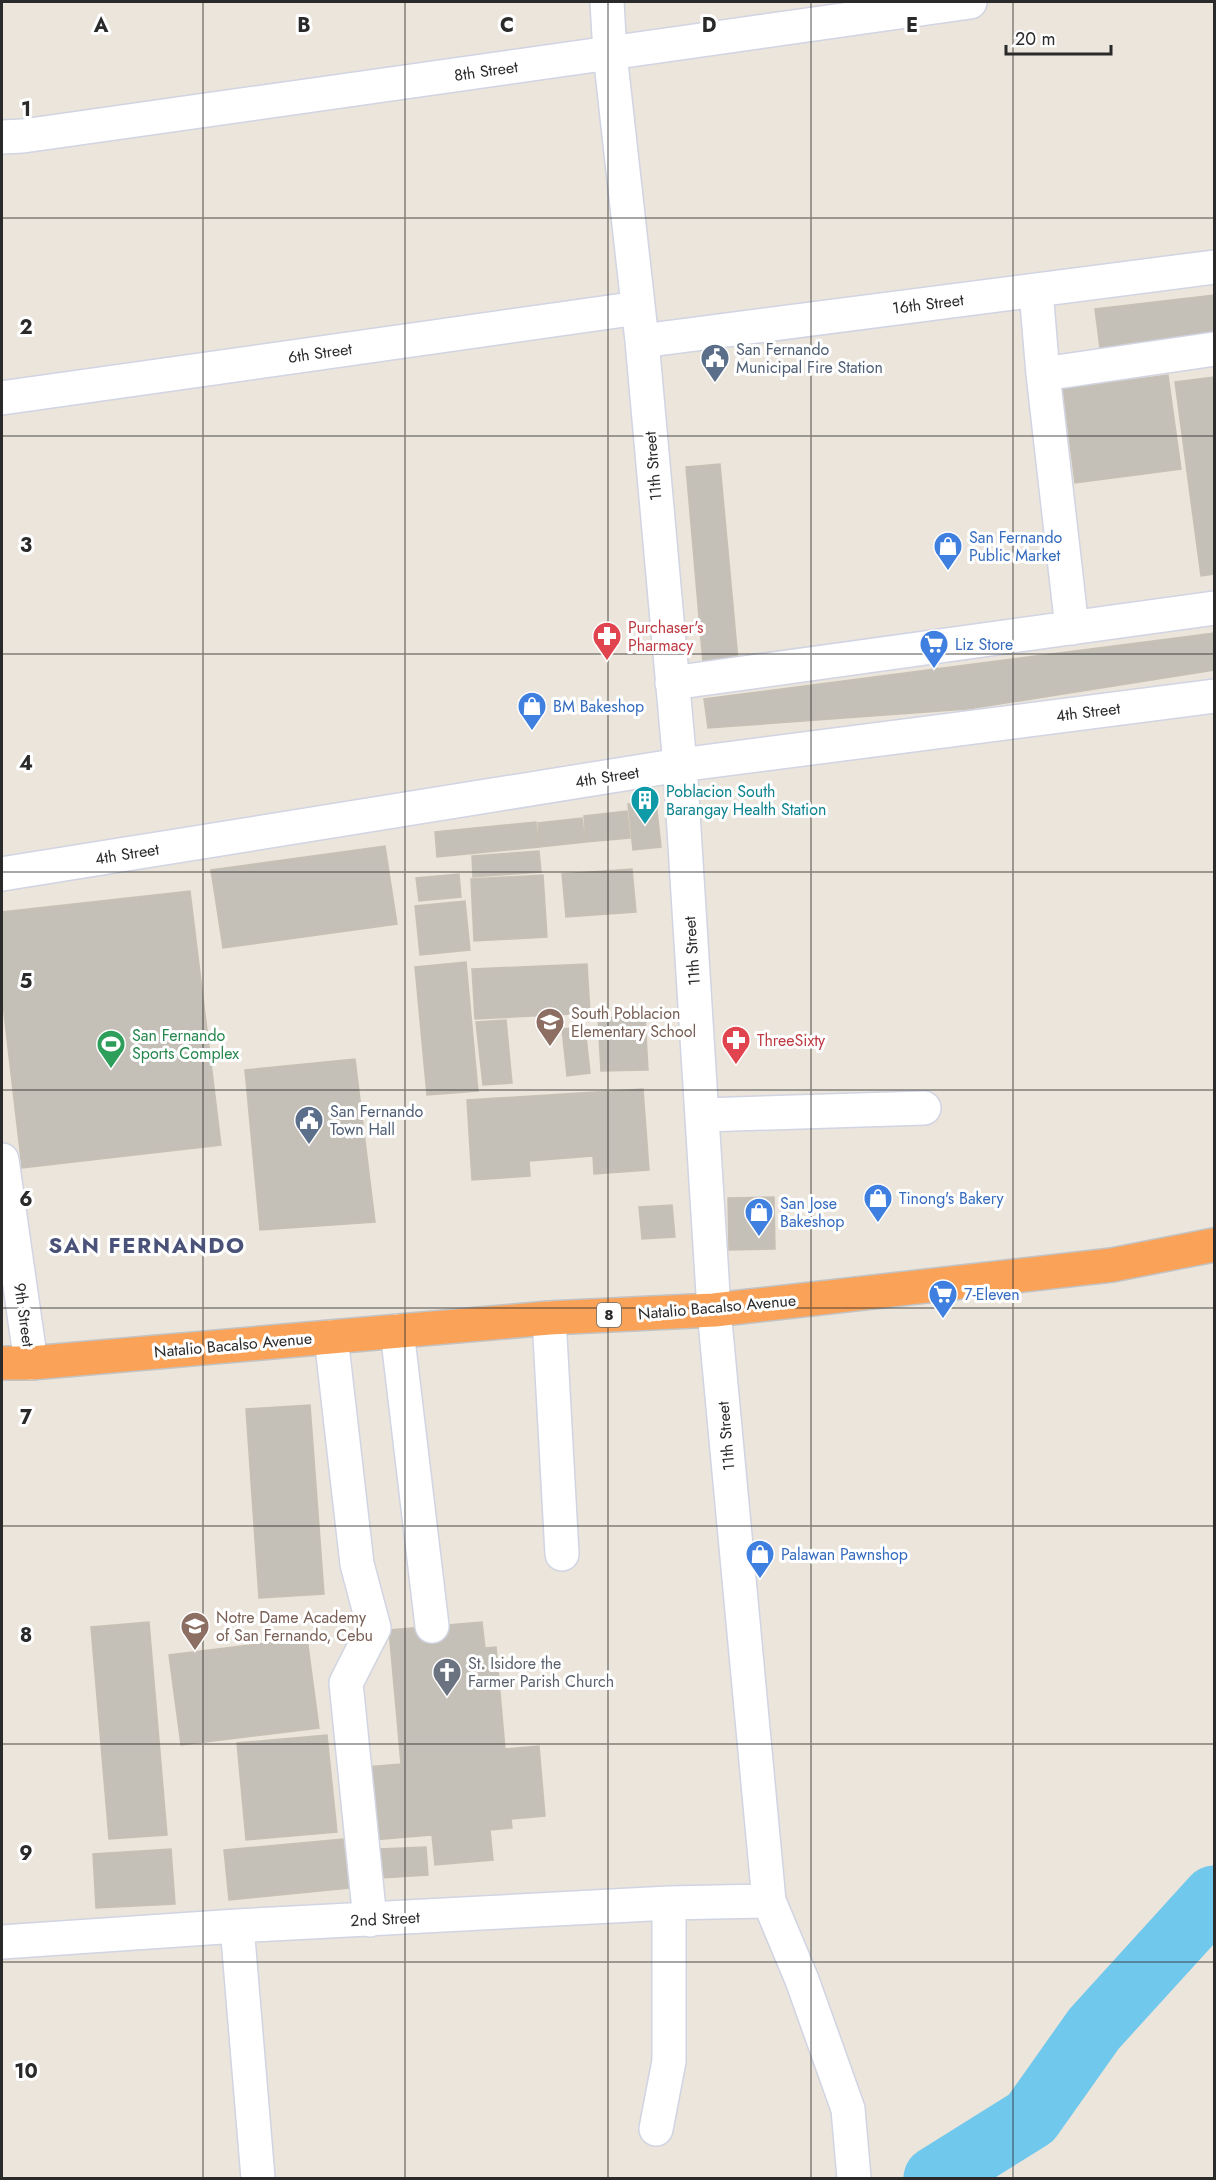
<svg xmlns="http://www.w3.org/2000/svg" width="1216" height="2180" viewBox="0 0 1216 2180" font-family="Jost,sans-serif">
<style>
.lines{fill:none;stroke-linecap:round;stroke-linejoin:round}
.river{stroke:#70c8ec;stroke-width:63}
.building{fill:#c4bfb7;stroke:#c7c1b5;stroke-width:1.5}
.minor-casing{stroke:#d1d4e2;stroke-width:36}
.highway-casing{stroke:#c3c3c3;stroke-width:36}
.minor{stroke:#fff;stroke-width:33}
.highway{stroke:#faa258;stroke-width:33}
.grid{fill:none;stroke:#2a2a2a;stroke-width:1.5;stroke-opacity:0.55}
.labels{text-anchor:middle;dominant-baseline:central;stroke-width:6;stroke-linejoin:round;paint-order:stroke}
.shield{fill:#fff;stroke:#6a6a6a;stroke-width:1.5}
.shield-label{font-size:15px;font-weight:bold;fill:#2a2a2a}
.street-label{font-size:16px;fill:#2a2a2a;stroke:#fff}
.service-label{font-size:16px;fill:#4e5e75;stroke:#fff;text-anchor:start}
.shop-label{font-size:16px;fill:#366cbe;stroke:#fff;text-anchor:start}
.health-label{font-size:16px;fill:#be3a42;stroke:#fff;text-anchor:start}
.culture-label{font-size:16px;fill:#0d838f;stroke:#fff;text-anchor:start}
.education-label{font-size:16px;fill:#785e54;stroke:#fff;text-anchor:start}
.leisure-label{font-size:16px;fill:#27864d;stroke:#fff;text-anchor:start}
.worship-label{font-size:16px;fill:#5b616d;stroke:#fff;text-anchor:start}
.district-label{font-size:22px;font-weight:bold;letter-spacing:1.5px;fill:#4b5279;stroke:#fff}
.grid-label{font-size:20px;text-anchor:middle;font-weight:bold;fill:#2a2a2a;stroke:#fff;stroke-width:6;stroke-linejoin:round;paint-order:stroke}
</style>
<rect width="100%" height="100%" fill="#ebe5dc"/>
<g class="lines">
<path class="river" d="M 935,2178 L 1031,2118 L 1094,2029 L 1214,1897"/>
</g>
<path class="building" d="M 1214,295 L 1214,335 L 1100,348 L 1095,309 Z
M 1168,375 L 1181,469 L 1075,483 L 1063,389 Z
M 1214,377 L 1214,574 L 1201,576 L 1175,382 Z
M 720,464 L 738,660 L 703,663 L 686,467 Z
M 1214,633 L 1214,670 L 968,709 L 708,728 L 704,699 Z
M 656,801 L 661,847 L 633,850 L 628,804 Z
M 627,811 L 630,838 L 586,842 L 584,816 Z
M 582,818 L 585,842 L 540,847 L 538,823 Z
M 536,822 L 539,847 L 437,857 L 435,832 Z
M 385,846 L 397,924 L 223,948 L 211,870 Z
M 539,851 L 541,872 L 473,877 L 472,856 Z
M 632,869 L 636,912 L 566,917 L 562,874 Z
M 459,874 L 461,897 L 419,901 L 416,878 Z
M 543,875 L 547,937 L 474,941 L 471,879 Z
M 190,891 L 221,1145 L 22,1168 L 2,996 L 2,912 Z
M 465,901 L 470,950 L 420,955 L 415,906 Z
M 466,962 L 478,1091 L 427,1095 L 415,967 Z
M 587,964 L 590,1013 L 475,1019 L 472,969 Z
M 645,1016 L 648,1070 L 601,1071 L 598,1018 Z
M 506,1020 L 512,1083 L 483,1085 L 476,1022 Z
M 585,1027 L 590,1073 L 567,1076 L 562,1029 Z
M 355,1059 L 375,1222 L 260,1230 L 245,1070 Z
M 643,1089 L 649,1170 L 594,1174 L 593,1156 L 529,1161 L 530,1176 L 472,1180 L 467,1100 Z
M 774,1197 L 775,1249 L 729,1250 L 728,1198 Z
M 672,1205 L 675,1237 L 642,1239 L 639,1207 Z
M 310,1405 L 324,1594 L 259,1598 L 246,1409 Z
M 149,1622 L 167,1835 L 109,1839 L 91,1627 Z
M 482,1622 L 485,1648 L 496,1647 L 505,1749 L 539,1746 L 545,1816 L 511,1819 L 512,1828 L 490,1830 L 493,1860 L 435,1865 L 432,1835 L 373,1840 L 366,1767 L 401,1764 L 389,1630 Z
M 307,1638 L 319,1728 L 181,1745 L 169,1655 Z
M 327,1735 L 337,1832 L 246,1840 L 237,1743 Z
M 343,1839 L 349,1888 L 229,1900 L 224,1850 Z
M 426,1847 L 428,1875 L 381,1878 L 379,1849 Z
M 171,1849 L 175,1904 L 96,1908 L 93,1854 Z"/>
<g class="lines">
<g class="minor-casing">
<path id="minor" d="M 607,2 L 610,54 L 642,341 L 680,765 L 714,1310 L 769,1901 L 802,1980 L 848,2109 L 854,2178
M 2,137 L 23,136 L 970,2
M 1036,291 L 1043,374 L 1072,628
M 642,341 L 1214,267
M 1043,374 L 1214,349
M 2,398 L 638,308
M 672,683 L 1214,608
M 2,874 L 680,765 L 1214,696
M 703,1115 L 924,1108
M 2,1160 L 31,1363
M 549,1318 L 562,1554
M 397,1331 L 432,1626
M 331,1337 L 357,1564 L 374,1628 L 346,1683 L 370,1920
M 237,1926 L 258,2178
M 2,1942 L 237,1926 L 669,1903 L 769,1901
M 656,2129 L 669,2061 L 669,1903"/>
</g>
<g class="highway-casing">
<path id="highway" d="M 2,1363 L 31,1363 L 549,1318 L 714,1310 L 1112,1265 L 1214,1245"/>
</g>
<use href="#minor" class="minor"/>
<use href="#highway" class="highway"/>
</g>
<path class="grid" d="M 203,2 L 203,2178M 405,2 L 405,2178M 608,2 L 608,2178M 811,2 L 811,2178M 1013,2 L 1013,2178M 2,218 L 1214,218M 2,436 L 1214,436M 2,654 L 1214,654M 2,872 L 1214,872M 2,1090 L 1214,1090M 2,1308 L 1214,1308M 2,1526 L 1214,1526M 2,1744 L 1214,1744M 2,1962 L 1214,1962"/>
<defs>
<g id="civic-pin" transform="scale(1.5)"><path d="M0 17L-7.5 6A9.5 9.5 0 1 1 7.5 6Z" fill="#5c6f8a" stroke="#fff"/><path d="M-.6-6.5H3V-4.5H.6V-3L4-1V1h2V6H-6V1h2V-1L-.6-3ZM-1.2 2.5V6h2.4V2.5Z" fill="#fff"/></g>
<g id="shop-pin" transform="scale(1.5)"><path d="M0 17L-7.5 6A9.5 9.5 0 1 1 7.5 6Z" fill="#3f7fe0" stroke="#fff"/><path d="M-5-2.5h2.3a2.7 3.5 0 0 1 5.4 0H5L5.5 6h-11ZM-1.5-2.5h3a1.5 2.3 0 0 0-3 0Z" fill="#fff"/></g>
<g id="pharmacy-pin" transform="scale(1.5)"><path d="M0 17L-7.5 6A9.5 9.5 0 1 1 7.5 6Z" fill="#e0444e" stroke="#fff"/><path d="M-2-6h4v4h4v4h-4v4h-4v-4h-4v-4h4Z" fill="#fff"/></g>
<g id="supermarket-pin" transform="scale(1.5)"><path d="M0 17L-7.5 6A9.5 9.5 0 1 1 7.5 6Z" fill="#3f7fe0" stroke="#fff"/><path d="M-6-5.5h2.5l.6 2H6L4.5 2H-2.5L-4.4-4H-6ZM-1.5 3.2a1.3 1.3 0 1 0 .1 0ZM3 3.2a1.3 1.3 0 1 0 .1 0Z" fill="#fff"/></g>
<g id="building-pin" transform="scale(1.5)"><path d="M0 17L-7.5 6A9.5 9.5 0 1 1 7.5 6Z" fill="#0f9aa8" stroke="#fff"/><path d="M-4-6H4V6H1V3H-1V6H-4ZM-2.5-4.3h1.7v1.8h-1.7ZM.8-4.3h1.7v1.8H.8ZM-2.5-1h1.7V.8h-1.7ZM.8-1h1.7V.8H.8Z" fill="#fff"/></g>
<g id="school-pin" transform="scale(1.5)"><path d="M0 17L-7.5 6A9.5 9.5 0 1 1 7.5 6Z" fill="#8d6e63" stroke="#fff"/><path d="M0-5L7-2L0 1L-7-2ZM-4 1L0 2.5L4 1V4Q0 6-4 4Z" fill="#fff"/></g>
<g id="stadium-pin" transform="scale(1.5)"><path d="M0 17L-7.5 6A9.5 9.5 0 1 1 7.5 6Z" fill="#2e9e5b" stroke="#fff"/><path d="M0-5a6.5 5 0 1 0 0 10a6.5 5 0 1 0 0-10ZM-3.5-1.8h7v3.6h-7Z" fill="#fff"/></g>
<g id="church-pin" transform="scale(1.5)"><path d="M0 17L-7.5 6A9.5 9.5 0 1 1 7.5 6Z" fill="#6b7280" stroke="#fff"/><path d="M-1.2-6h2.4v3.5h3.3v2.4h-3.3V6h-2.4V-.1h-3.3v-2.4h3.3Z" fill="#fff"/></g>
</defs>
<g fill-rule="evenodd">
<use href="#civic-pin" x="715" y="358"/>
<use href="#shop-pin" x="948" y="546"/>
<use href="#pharmacy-pin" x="607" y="636"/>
<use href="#supermarket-pin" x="934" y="644"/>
<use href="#shop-pin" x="532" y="706"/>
<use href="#building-pin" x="645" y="800"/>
<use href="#school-pin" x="550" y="1022"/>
<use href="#pharmacy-pin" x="736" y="1040"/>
<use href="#stadium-pin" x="111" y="1044"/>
<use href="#civic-pin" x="309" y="1120"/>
<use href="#shop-pin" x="878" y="1198"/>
<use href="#shop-pin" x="759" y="1212"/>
<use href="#supermarket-pin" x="943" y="1294"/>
<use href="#shop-pin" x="760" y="1554"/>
<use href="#school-pin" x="195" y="1626"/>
<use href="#church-pin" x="447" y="1672"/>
</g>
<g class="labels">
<rect class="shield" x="597" y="1303" width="24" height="24" rx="4.5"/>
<g class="shield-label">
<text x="609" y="1315">8</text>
</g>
<g class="street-label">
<text transform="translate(486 71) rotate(-8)">8th Street</text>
<text transform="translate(928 304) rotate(-7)">16th Street</text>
<text transform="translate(320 353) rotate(-8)">6th Street</text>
<text transform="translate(653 466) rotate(-95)">11th Street</text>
<text transform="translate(1088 712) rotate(-7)">4th Street</text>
<text transform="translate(607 777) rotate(-9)">4th Street</text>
<text transform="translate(127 854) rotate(-9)">4th Street</text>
<text transform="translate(692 951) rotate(-94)">11th Street</text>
<text transform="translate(717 1307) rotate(-5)">Natalio Bacalso Avenue</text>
<text transform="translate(24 1315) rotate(82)">9th Street</text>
<text transform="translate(233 1345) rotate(-5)">Natalio Bacalso Avenue</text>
<text transform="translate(726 1436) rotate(-95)">11th Street</text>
<text transform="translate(385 1919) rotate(-3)">2nd Street</text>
</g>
<g class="service-label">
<text x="736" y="349">San Fernando<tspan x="736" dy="18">Municipal Fire Station</tspan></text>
<text x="330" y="1111">San Fernando<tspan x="330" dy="18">Town Hall</tspan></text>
</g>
<g class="shop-label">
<text x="969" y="537">San Fernando<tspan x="969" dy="18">Public Market</tspan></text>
<text x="955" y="644">Liz Store</text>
<text x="553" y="706">BM Bakeshop</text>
<text x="899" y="1198">Tinong's Bakery</text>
<text x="780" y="1203">San Jose<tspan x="780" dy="18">Bakeshop</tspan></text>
<text x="964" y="1294">7-Eleven</text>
<text x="781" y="1554">Palawan Pawnshop</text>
</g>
<g class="health-label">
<text x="628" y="627">Purchaser's<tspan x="628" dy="18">Pharmacy</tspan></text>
<text x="757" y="1040">ThreeSixty</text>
</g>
<g class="culture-label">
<text x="666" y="791">Poblacion South<tspan x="666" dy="18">Barangay Health Station</tspan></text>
</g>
<g class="education-label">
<text x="571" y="1013">South Poblacion<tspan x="571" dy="18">Elementary School</tspan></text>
<text x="216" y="1617">Notre Dame Academy<tspan x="216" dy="18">of San Fernando, Cebu</tspan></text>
</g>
<g class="leisure-label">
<text x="132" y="1035">San Fernando<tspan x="132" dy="18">Sports Complex</tspan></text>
</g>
<g class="worship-label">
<text x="468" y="1663">St. Isidore the<tspan x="468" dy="18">Farmer Parish Church</tspan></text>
</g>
<g class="district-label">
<text x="147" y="1245">SAN FERNANDO</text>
</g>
</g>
<g class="grid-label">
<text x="101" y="32">A</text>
<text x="304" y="32">B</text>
<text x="507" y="32">C</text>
<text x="709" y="32">D</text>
<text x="912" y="32">E</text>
<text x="26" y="116">1</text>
<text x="26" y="334">2</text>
<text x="26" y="552">3</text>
<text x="26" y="770">4</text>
<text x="26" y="988">5</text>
<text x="26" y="1206">6</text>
<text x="26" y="1424">7</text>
<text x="26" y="1642">8</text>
<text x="26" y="1860">9</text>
<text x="26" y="2078">10</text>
</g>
<rect width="1216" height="2180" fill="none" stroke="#2a2a2a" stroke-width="6"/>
<path d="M1006 45v9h105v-9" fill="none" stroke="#2a2a2a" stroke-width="3"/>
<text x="1015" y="45" font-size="18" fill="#2a2a2a" stroke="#ffffff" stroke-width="4.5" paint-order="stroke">20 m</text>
</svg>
